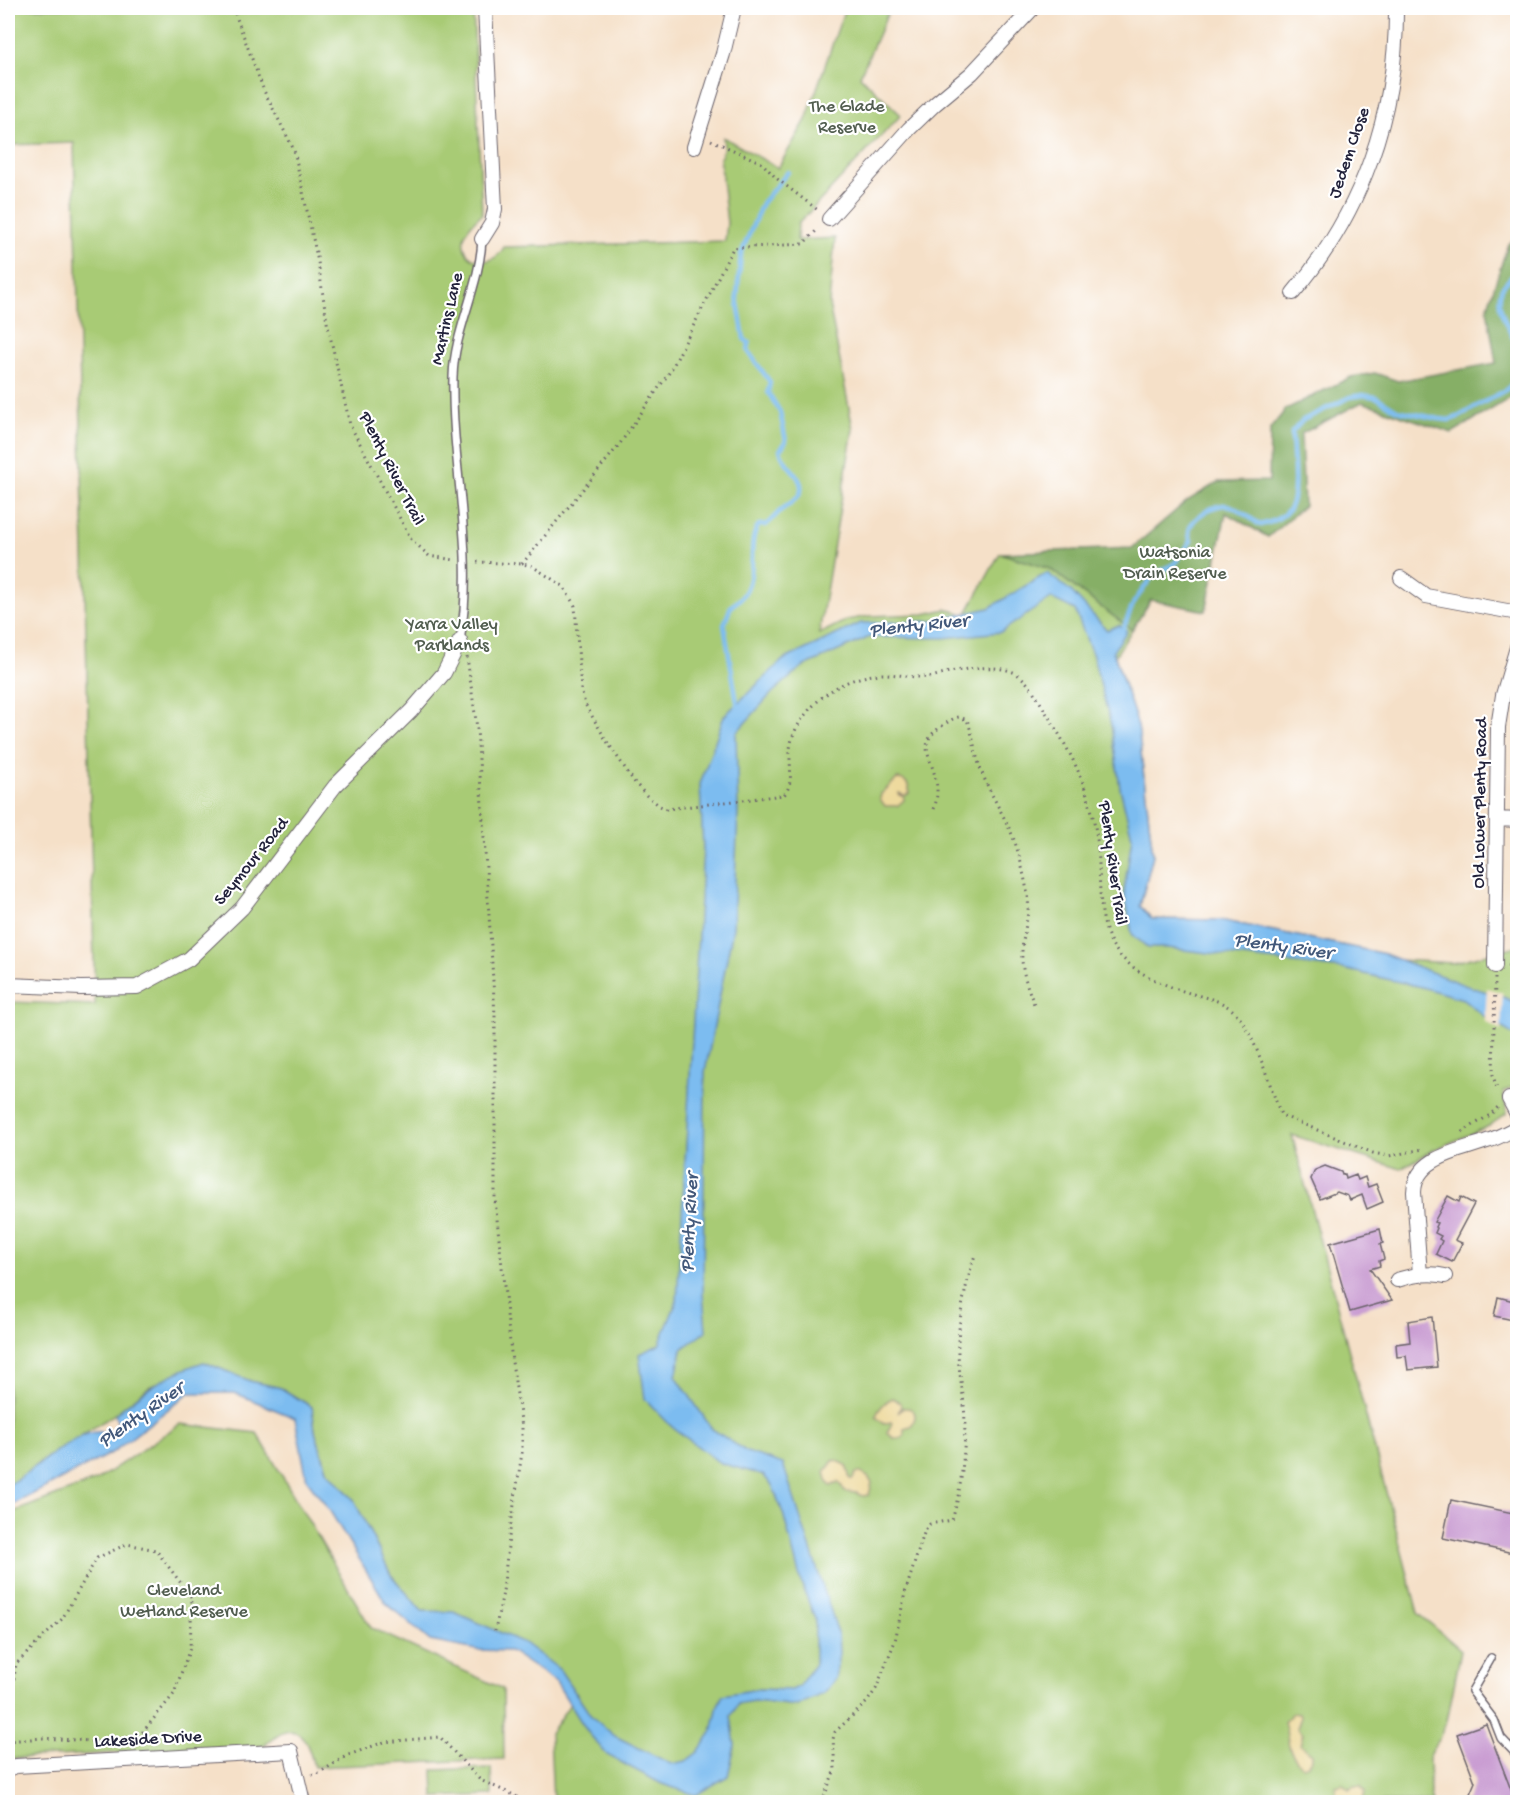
<svg xmlns="http://www.w3.org/2000/svg" width="1525" height="1810" viewBox="0 0 1525 1810" font-family="'Gochi Hand',sans-serif">
<style>
.green{fill:#a8cb74;stroke:#657658;stroke-width:1.5}
.forest{fill:#86af66;stroke:#546850;stroke-width:1.5}
.sand{fill:#eeda9e;stroke:#887e6c;stroke-width:1.5}
.water{fill:#7cbcf0;stroke:#4f6f96;stroke-width:1.5}
.pier{fill:#f5e0c8}
.lines{fill:none;stroke-linecap:round;stroke-linejoin:round}
.stream{stroke:#7cbcf0;stroke-width:4.5}
.building{fill:#c799d0}
.lane-casing{stroke:#6c646c;stroke-width:10}
.street-casing{stroke:#6c646c;stroke-width:16}
.path{stroke:#6c646c;stroke-width:3;stroke-dasharray:1.5 4.5;stroke-linecap:butt}
.lane{stroke:#fff;stroke-width:7}
.street{stroke:#fff;stroke-width:14}
.labels{text-anchor:middle;dominant-baseline:central;stroke-width:4.5;stroke-linejoin:round;paint-order:stroke}
.park-label{font-size:18px;fill:#515d4f;stroke:#fff}
.street-label{font-size:18px;fill:#22223b;stroke:#fff}
.water-label{font-size:20px;font-style:italic;fill:#42587a;stroke:#fff}
</style>
<rect width="100%" height="100%" fill="#fff"/>
<filter id="ink" filterUnits="userSpaceOnUse"><feTurbulence type="fractalNoise" baseFrequency=".0167" numOctaves="2"/><feDisplacementMap in="SourceGraphic" scale="12" xChannelSelector="R" yChannelSelector="G"/><feConvolveMatrix kernelMatrix="1 2 1 2 8 2 1 2 1" color-interpolation-filters="sRGB"/></filter>
<filter id="wash" filterUnits="userSpaceOnUse"><feTurbulence type="fractalNoise" baseFrequency=".008" numOctaves="4" result="noise"/><feDisplacementMap in="SourceGraphic" scale="24" xChannelSelector="R" yChannelSelector="G"/><feGaussianBlur stdDeviation="1.35" result="paint"/><feColorMatrix in="noise" values="0 0 0 0 0 0 0 0 0 0 0 0 0 0 0 0 0 1.4 0 .05"/><feComposite in="paint" operator="in"/></filter>
<g filter="url(#wash)">
<rect width="100%" height="100%" fill="#f5e0c8"/>
<path class="green" d="M 8,8 L 473,8 L 482,214 C 476,219 470,225 466,232 C 454,258 490,274 504,247 L 725,241 L 727,223 L 720,160 L 724,147 L 723,137 L 778,168 L 806,120 L 845,8 L 890,8 L 860,76 L 901,115 L 798,224 L 797,240 L 835,238 L 829,304 L 853,429 L 819,634 L 847,620 L 870,616 L 924,614 L 947,609 L 954,610 L 961,614 L 967,613 L 1000,553 L 1050,569 L 1132,630 L 1115,656 L 1138,726 L 1150,830 L 1153,855 L 1140,906 L 1152,919 L 1220,920 L 1385,954 L 1398,960 L 1452,963 L 1517,946 L 1517,1096 L 1513,1087 L 1503,1092 L 1507,1113 L 1489,1126 L 1431,1151 L 1401,1169 L 1292,1135 L 1418,1613 L 1461,1650 L 1447,1721 L 1429,1758 L 1430,1795 L 1432,1802 L 553,1802 L 550,1733 L 577,1694 L 454,1613 L 422,1611 L 391,1575 L 354,1500 L 327,1470 L 315,1431 L 312,1407 L 281,1388 L 250,1381 L 204,1362 L 149,1387 L 115,1414 L 41,1461 L 24,1475 L 8,1485 L 8,1002 L 95,1005 L 74,143 L 8,145 Z
M 180,1424 L 257,1433 L 371,1628 L 503,1689 L 504,1759 L 314,1767 C 310,1752 305,1724 282,1733 C 274,1737 269,1743 261,1746 L 15,1758 L 8,1761 L 8,1514 L 97,1480 Z
M 491,1768 L 492,1795 L 434,1797 L 433,1770 Z"/>
<path class="forest" d="M 1517,237 L 1517,394 L 1452,433 L 1362,402 L 1301,434 L 1304,506 L 1268,537 L 1226,513 L 1206,611 L 1151,600 L 1132,630 L 1050,569 L 1000,553 L 1132,548 L 1187,501 L 1218,482 L 1269,481 L 1270,429 L 1286,409 L 1351,377 L 1375,373 L 1398,381 L 1496,363 L 1487,309 L 1508,244 Z"/>
<path class="sand" d="M 897,779 C 905,779 910,784 909,793 L 905,796 L 899,793 L 899,795 L 903,796 L 904,800 L 897,806 L 885,806 L 880,799 L 881,794 Z
M 892,1398 L 901,1403 L 901,1407 L 898,1413 L 903,1408 C 916,1407 918,1416 911,1426 L 904,1428 L 904,1435 L 901,1438 L 893,1438 L 887,1432 L 892,1424 L 891,1422 L 884,1424 L 876,1417 C 877,1410 886,1401 892,1398 Z
M 836,1460 L 846,1465 L 850,1479 L 853,1479 L 856,1473 L 859,1472 L 868,1477 L 872,1483 L 869,1495 L 863,1496 L 857,1493 L 845,1492 L 839,1482 L 831,1486 L 828,1483 L 825,1472 L 833,1461 Z
M 1293,1713 L 1299,1714 L 1301,1717 L 1297,1728 L 1303,1734 L 1300,1745 L 1312,1754 C 1313,1761 1309,1765 1303,1766 C 1286,1754 1289,1738 1284,1722 Z
M 1343,1784 L 1349,1789 L 1353,1786 L 1361,1786 L 1365,1792 L 1363,1800 L 1360,1802 L 1343,1802 L 1336,1799 L 1336,1786 Z"/>
<path class="water" d="M 1047,573 L 1071,591 L 1107,630 L 1119,625 L 1127,631 L 1113,651 L 1138,726 L 1150,830 L 1153,855 L 1140,906 L 1152,919 L 1220,920 L 1385,954 L 1467,986 L 1504,997 L 1517,1004 L 1517,1037 L 1486,1018 L 1463,999 L 1421,987 L 1343,969 L 1167,948 L 1148,948 L 1132,934 L 1124,891 L 1132,837 L 1120,788 L 1111,725 L 1093,656 L 1075,610 L 1051,598 L 1001,632 L 943,638 L 870,637 L 802,667 L 772,693 L 736,733 L 738,812 L 733,928 L 705,1072 L 703,1294 L 706,1331 L 682,1349 L 676,1376 L 712,1429 L 747,1452 L 783,1464 L 838,1633 L 839,1653 L 835,1679 L 824,1693 L 797,1706 L 754,1701 L 738,1704 L 731,1716 L 735,1745 L 728,1776 L 696,1795 L 662,1784 L 607,1755 L 587,1731 L 556,1682 L 510,1651 L 477,1650 L 430,1641 L 386,1603 L 330,1511 L 307,1480 L 295,1418 L 235,1393 L 189,1393 L 113,1452 L 8,1507 L 8,1485 C 33,1470 60,1444 87,1434 C 98,1429 109,1435 119,1427 L 115,1414 C 145,1390 168,1373 204,1362 L 250,1381 L 281,1388 L 312,1407 L 315,1431 L 327,1470 L 354,1500 L 391,1575 L 422,1611 L 454,1612 L 524,1643 L 560,1670 L 591,1716 L 615,1736 L 671,1764 L 686,1761 L 698,1752 L 712,1731 L 718,1705 L 723,1695 L 758,1689 L 791,1690 L 799,1686 L 815,1664 L 815,1619 L 801,1582 L 783,1513 L 772,1485 L 763,1475 L 720,1463 L 672,1427 L 645,1399 L 639,1354 L 659,1345 L 677,1301 L 703,849 L 700,784 L 724,716 L 783,660 L 861,623 L 932,621 L 989,608 Z"/>
<path class="pier" d="M 1487,988 L 1503,993 L 1501,1031 L 1485,1021 Z"/>
<g class="lines">
<path class="stream" d="M 1518,270 C 1513,275 1506,282 1502,288 C 1493,306 1510,330 1518,347
M 1122,632 L 1134,602 L 1152,577 L 1175,563 L 1191,541 C 1190,539 1189,534 1189,531 C 1191,517 1218,501 1231,506 C 1241,510 1251,519 1260,525 C 1271,523 1282,518 1289,509 C 1299,494 1292,451 1292,432 L 1303,420 L 1350,397 L 1363,395 L 1376,397 L 1397,410 L 1439,419 L 1449,420 L 1458,417 L 1507,389 L 1518,378
M 738,708 L 724,625 L 731,606 C 765,586 743,545 759,525 L 766,525 C 771,521 775,516 780,511 C 790,502 809,496 798,478 C 792,467 784,464 780,450 L 786,441 L 780,412 L 768,392 L 770,382 L 748,351 L 749,343 L 744,339 L 737,297 L 741,254 L 762,203 L 788,172"/>
</g>
<g id="blocks">
<path class="building" d="M 1325,1166 L 1341,1172 L 1342,1175 L 1345,1174 L 1346,1179 L 1356,1175 L 1358,1180 L 1365,1177 L 1368,1187 L 1376,1184 L 1383,1202 L 1367,1209 L 1362,1195 L 1350,1200 L 1348,1196 L 1337,1192 L 1320,1199 L 1311,1179 L 1315,1170 Z
M 1448,1196 L 1459,1202 L 1461,1197 L 1474,1204 L 1455,1240 L 1462,1243 L 1452,1262 L 1436,1254 L 1442,1241 L 1439,1239 L 1441,1236 L 1435,1233 L 1437,1228 L 1435,1227 L 1437,1223 L 1434,1222 Z
M 1380,1229 L 1383,1243 L 1380,1244 L 1384,1259 L 1379,1261 L 1380,1266 L 1370,1269 L 1392,1300 L 1350,1312 L 1330,1243 Z
M 1498,1297 L 1518,1302 L 1518,1321 L 1494,1316 Z
M 1432,1317 L 1437,1367 L 1408,1370 L 1406,1356 L 1397,1357 L 1396,1344 L 1410,1342 L 1408,1321 Z
M 1451,1500 L 1518,1514 L 1518,1554 L 1443,1538 Z
M 1486,1724 L 1516,1803 L 1466,1803 L 1475,1782 L 1457,1734 Z"/>
</g>
</g>
<g filter="url(#ink)">
<use href="#blocks" fill-opacity="0" stroke="#6c646c" stroke-width="1.5"/>
<g class="lines">
<g class="lane-casing">
<path id="lane" d="M 460,641 C 476,553 451,465 453,377 C 454,330 480,287 482,239
M 1491,1658 L 1472,1691 L 1494,1720 L 1501,1738 L 1518,1756"/>
</g>
<g class="street-casing">
<path id="street" d="M 694,147 L 723,54 L 734,8
M 829,219 L 909,129 L 935,104 L 972,73 L 1033,8
M 482,239 L 492,223 L 495,209 L 485,8
M 1293,293 C 1362,213 1397,113 1396,8
M 1401,578 L 1426,596 L 1518,613
M 1498,819 L 1518,820
M 1495,966 L 1498,727 L 1503,695 L 1518,644
M 8,985 L 81,988 L 137,987 L 189,959 L 242,908 L 335,786 L 411,711 L 444,673 L 460,641
M 1509,1099 L 1518,1116
M 1420,1275 L 1414,1192 C 1415,1157 1460,1151 1487,1141 C 1498,1138 1508,1132 1518,1127
M 1397,1280 C 1413,1275 1429,1272 1445,1276
M 8,1769 L 16,1766 L 291,1751 L 303,1802"/>
</g>
<path class="path" d="M 233,8 L 264,91 L 294,150 L 318,262 L 327,322 L 350,425 L 411,539 L 429,556 L 455,560
M 711,140 L 762,163 L 776,178 L 819,211
M 477,562 L 522,564 L 532,566 L 563,586 L 575,606 L 581,690 L 585,704 L 606,740 L 635,783 L 647,796 L 660,806 L 667,809 L 784,795 C 796,781 787,760 791,743 C 794,729 802,718 811,708 C 830,687 854,676 883,674 C 898,674 913,678 928,677 C 934,677 940,674 945,673 C 965,669 993,664 1013,672 C 1028,678 1039,701 1047,714 C 1073,756 1090,789 1097,839 C 1102,873 1095,915 1113,946 C 1129,972 1165,986 1193,994 C 1207,998 1220,1000 1231,1009 C 1252,1024 1271,1089 1281,1115 L 1373,1153 L 1389,1156 L 1423,1149
M 522,564 L 619,445 L 671,370 L 733,248 L 803,244 L 818,229
M 467,657 L 477,728 L 491,946 L 495,1016 L 495,1200 L 512,1362 L 522,1427 L 522,1453 L 509,1537 L 503,1592 L 495,1631
M 934,809 C 937,799 938,791 936,781 C 932,757 915,744 942,726 C 948,722 953,718 959,717 L 967,720 C 973,734 974,749 979,764 C 986,787 1000,808 1010,830 C 1019,850 1024,875 1028,896 C 1030,914 1023,933 1022,951 C 1021,970 1027,986 1034,1004
M 1507,966 L 1518,966
M 1495,978 L 1493,1076 L 1498,1091
M 1462,1132 L 1490,1115 L 1498,1107
M 8,1721 L 16,1664 L 62,1619 L 97,1558 L 127,1544 L 156,1550 L 192,1598 L 190,1648 L 174,1694 L 141,1734 L 107,1742 L 42,1738 L 8,1741
M 312,1775 L 319,1773 L 346,1756 L 384,1742 L 440,1737 L 480,1780 L 516,1796 L 516,1802
M 822,1802 L 835,1769 L 833,1739 L 835,1732 L 867,1702 L 876,1689 L 895,1641 L 905,1593 L 925,1530 L 930,1524 L 952,1520 C 962,1490 967,1436 964,1405 C 962,1383 957,1363 958,1341 C 960,1311 966,1283 975,1255"/>
<use href="#lane" class="lane"/>
<use href="#street" class="street"/>
</g>
</g>
<g class="labels">
<g class="park-label">
<text x="847" y="107">The Glade<tspan x="847" dy="21">Reserve</tspan></text>
<text x="1175" y="553">Watsonia<tspan x="1175" dy="21">Drain Reserve</tspan></text>
<text x="452" y="625">Yarra Valley<tspan x="452" dy="21">Parklands</tspan></text>
<text x="184" y="1591">Cleveland<tspan x="184" dy="21">Wetland Reserve</tspan></text>
</g>
<g class="street-label">
<text transform="translate(1350 153) rotate(-71)">Jedem Close</text>
<text transform="translate(448 319) rotate(-77)">Martins Lane</text>
<text transform="translate(391 469) rotate(63)">Plenty River Trail</text>
<text transform="translate(1481 803) rotate(-89)">Old Lower Plenty Road</text>
<text transform="translate(252 862) rotate(-51)">Seymour Road</text>
<text transform="translate(1112 863) rotate(82)">Plenty River Trail</text>
<text transform="translate(148 1740) rotate(-3)">Lakeside Drive</text>
</g>
<g class="water-label">
<text transform="translate(919 627) rotate(-6)">Plenty River</text>
<text transform="translate(1283 948) rotate(8)">Plenty River</text>
<text transform="translate(691 1223) rotate(-87)">Plenty River</text>
<text transform="translate(142 1416) rotate(-35)">Plenty River</text>
</g>
</g>
<rect width="1525" height="1810" fill="none" stroke="#fff" stroke-width="30"/>
</svg>
